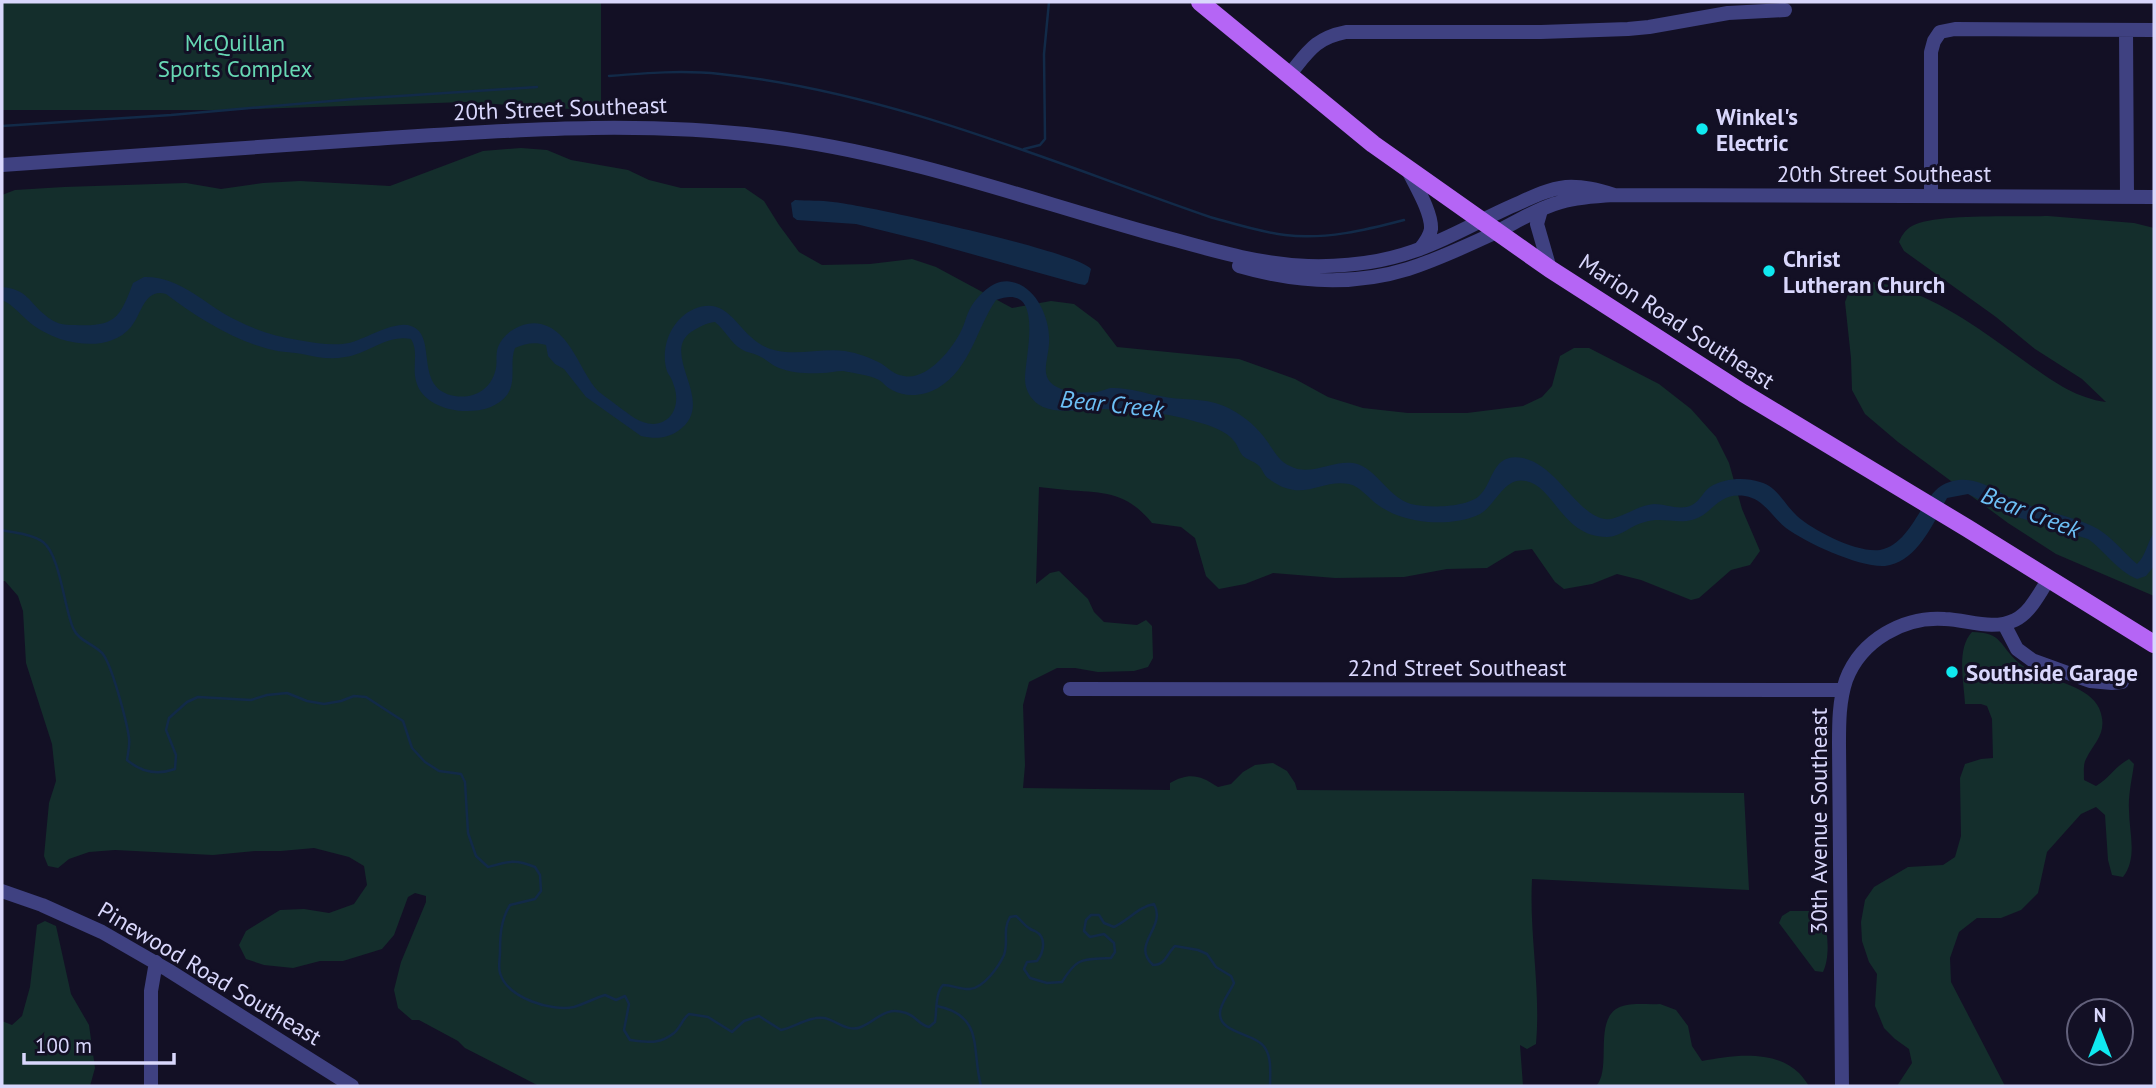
<svg xmlns="http://www.w3.org/2000/svg" width="2156" height="1088" viewBox="0 0 2156 1088" font-family="'PT Sans',sans-serif">
<style>
.green{fill:#142e2c}
.water{fill:#122a48}
.lines{fill:none;stroke-linecap:round;stroke-linejoin:round}
.stream{stroke:#122a48;stroke-width:2.5}
.minor{stroke:#3f4181;stroke-width:14}
.major{stroke:#b565f5;stroke-width:18}
.poi-dot{fill:#10e9f0;stroke:#131025;stroke-width:2.5}
.labels{text-anchor:middle;dominant-baseline:central;stroke-width:6;stroke-linejoin:round;paint-order:stroke}
.park-label{font-size:23px;fill:#67d8b4;stroke:#131025}
.street-label{font-size:23px;fill:#d9d7fc;stroke:#131025}
.poi-label{font-size:23px;font-weight:bold;fill:#d9d7fc;stroke:#131025;text-anchor:start}
.water-label{font-size:24px;font-style:italic;fill:#6cbff5;stroke:#131025}
</style>
<rect width="100%" height="100%" fill="#131025"/>
<path class="green" d="M 2,2 L 601,2 L 601,111 L 466,102 L 221,110 L 2,110 Z
M 521,148 L 547,150 L 571,160 L 628,170 L 649,180 L 681,188 L 745,188 L 764,201 L 779,225 L 799,252 L 822,265 L 870,264 L 912,259 L 936,267 L 1012,308 L 1051,301 L 1074,304 L 1098,322 L 1117,347 L 1239,359 L 1295,379 L 1328,397 L 1363,408 L 1408,413 L 1467,413 L 1523,406 L 1542,397 L 1552,386 L 1560,356 L 1574,348 L 1589,348 L 1659,384 L 1691,409 L 1716,437 L 1729,463 L 1742,509 L 1760,551 L 1750,565 L 1731,570 L 1699,598 L 1691,600 L 1641,580 L 1617,574 L 1592,584 L 1564,589 L 1555,582 L 1532,549 L 1515,551 L 1487,568 L 1447,569 L 1404,577 L 1335,578 L 1273,573 L 1245,584 L 1219,589 L 1206,576 L 1195,538 L 1181,527 L 1152,523 C 1126,491 1104,493 1067,490 C 1057,489 1048,488 1039,487 L 1036,584 L 1050,573 L 1059,571 L 1088,599 L 1094,612 L 1104,622 L 1137,625 L 1146,620 L 1152,626 L 1153,658 L 1148,667 L 1134,671 L 1098,672 L 1075,668 L 1057,668 L 1029,682 L 1023,705 L 1025,765 L 1023,788 L 1170,790 L 1170,783 C 1189,772 1200,775 1218,787 L 1231,784 L 1243,772 L 1255,765 L 1273,763 L 1287,771 L 1295,783 L 1297,790 L 1744,793 L 1749,890 L 1532,879 C 1529,934 1541,989 1536,1044 L 1527,1049 L 1520,1045 L 1523,1086 L 539,1086 L 465,1048 L 458,1041 L 419,1020 L 412,1020 L 398,1008 L 394,990 L 401,962 L 426,902 L 426,896 L 415,893 L 408,897 L 394,935 L 382,949 L 343,961 L 320,961 L 293,968 L 264,965 L 246,959 L 239,945 L 246,931 L 280,910 L 304,909 L 329,913 L 354,904 L 367,885 L 364,866 L 349,857 L 314,848 L 281,851 L 255,851 L 213,855 L 115,850 L 89,852 L 69,859 L 58,868 L 48,866 L 44,856 L 49,803 L 56,781 L 52,744 L 26,663 L 23,611 L 18,596 L 5,581 L 2,581 L 2,195 L 15,190 L 64,187 L 186,183 L 221,189 L 263,183 L 300,181 L 390,186 L 483,151 Z
M 2048,216 L 2134,223 L 2154,228 L 2154,596 L 2056,554 L 2008,523 L 1898,442 L 1865,414 L 1852,390 L 1851,358 L 1845,302 L 1852,284 C 1866,280 1875,282 1889,285 C 1936,297 1977,327 2016,355 C 2044,375 2072,398 2106,402 L 2082,379 L 2035,349 L 1996,317 L 1904,251 L 1899,242 C 1902,235 1905,230 1912,226 C 1934,213 2019,217 2048,216 Z
M 1972,632 C 2003,632 1999,646 2019,663 C 2039,680 2087,682 2099,708 C 2109,732 2095,741 2086,759 C 2083,764 2084,773 2084,780 L 2096,786 C 2111,777 2113,768 2129,759 L 2134,764 C 2132,779 2128,795 2129,810 C 2129,832 2138,858 2123,877 L 2112,875 L 2108,860 L 2105,815 L 2096,807 L 2081,814 L 2047,852 L 2038,893 L 2021,910 L 2001,918 L 1977,918 L 1959,932 L 1950,958 L 1951,982 L 2005,1086 L 1897,1086 L 1912,1063 L 1909,1049 L 1895,1039 L 1884,1028 L 1875,1006 L 1877,974 L 1869,962 L 1862,941 L 1861,922 L 1865,900 L 1874,887 L 1908,867 L 1943,865 L 1955,857 L 1961,836 L 1960,778 L 1965,764 L 1981,759 L 1993,758 L 1992,719 L 1987,706 L 1981,704 L 1965,704 C 1964,682 1956,649 1972,632 Z
M 1790,911 L 1809,911 L 1824,918 C 1828,934 1830,958 1823,972 L 1815,971 L 1779,923 L 1782,916 Z
M 45,921 L 56,926 L 71,994 L 89,1025 L 95,1068 L 90,1086 L 2,1086 L 2,1021 L 12,1025 L 22,1016 L 30,987 L 37,925 Z
M 1660,1004 L 1676,1010 L 1688,1026 L 1692,1046 L 1702,1061 C 1732,1055 1775,1049 1799,1073 C 1803,1077 1806,1082 1809,1086 L 1596,1086 C 1614,1068 1589,1011 1627,1005 C 1638,1003 1650,1005 1660,1004 Z"/>
<path class="water" d="M 795,200 C 808,201 821,200 833,202 C 865,205 1079,252 1091,269 L 1088,282 L 1085,285 L 1079,284 L 925,241 L 856,224 L 797,220 L 793,217 L 791,203 Z
M 144,277 C 181,276 206,306 236,320 C 255,330 277,337 298,340 C 314,343 334,346 349,343 C 366,339 395,320 411,326 C 439,335 412,389 455,396 C 473,399 490,390 495,372 C 498,364 495,355 498,347 C 504,331 525,320 541,324 C 571,331 580,372 598,391 C 600,393 617,405 619,407 C 629,414 640,424 653,424 C 674,423 680,403 674,386 C 670,372 667,377 665,362 C 663,340 674,318 694,309 C 726,296 735,326 757,342 C 782,361 817,347 845,351 C 858,353 871,358 882,364 C 891,370 893,374 904,376 C 926,381 952,350 961,331 C 965,324 966,315 971,307 C 979,294 995,278 1012,282 C 1037,287 1051,320 1049,344 C 1048,361 1038,379 1059,388 C 1069,393 1086,393 1097,392 C 1102,391 1106,389 1110,388 C 1127,387 1144,393 1160,396 C 1181,401 1203,397 1224,406 C 1240,413 1254,424 1264,437 C 1272,447 1278,461 1290,466 C 1310,477 1332,460 1353,463 C 1378,467 1388,501 1416,505 C 1431,508 1467,507 1479,496 C 1494,483 1491,452 1523,458 C 1557,465 1577,515 1605,519 C 1618,521 1637,505 1654,504 C 1666,504 1680,511 1692,505 C 1700,501 1703,492 1710,487 C 1724,478 1745,477 1760,482 C 1778,487 1784,504 1797,516 C 1814,531 1857,553 1880,550 C 1911,544 1920,500 1941,486 C 1947,482 1958,479 1966,480 C 1987,481 2005,498 2025,504 C 2047,512 2079,518 2098,529 C 2113,538 2124,553 2137,564 C 2146,556 2147,542 2154,533 L 2154,566 L 2146,576 L 2137,579 C 2117,571 2105,551 2088,539 L 2014,516 L 1968,494 L 1947,498 C 1933,524 1917,562 1885,566 C 1861,568 1806,543 1786,528 C 1772,517 1764,499 1745,496 C 1717,492 1714,514 1692,520 C 1677,524 1661,517 1645,522 C 1631,525 1621,537 1607,537 C 1562,537 1554,486 1526,481 C 1504,476 1496,505 1480,514 C 1464,522 1445,523 1428,522 C 1409,520 1394,516 1378,505 C 1368,498 1360,486 1349,484 C 1319,479 1303,504 1269,479 C 1263,475 1263,469 1258,465 C 1254,461 1247,460 1243,456 C 1239,452 1238,445 1234,441 C 1227,431 1209,425 1197,422 C 1165,412 1130,409 1097,409 C 1079,409 1060,414 1043,407 C 1032,402 1025,391 1025,379 C 1025,355 1046,281 996,300 C 976,329 971,368 938,388 C 924,396 906,398 892,390 C 887,388 884,383 879,380 C 870,375 853,373 843,371 C 836,371 829,373 822,373 C 809,374 792,373 779,368 C 773,366 767,360 761,357 C 755,353 747,353 741,349 C 731,343 725,330 715,322 C 706,323 699,327 691,332 C 659,355 719,403 678,431 C 666,439 654,439 641,436 L 586,397 L 564,369 L 555,364 L 548,356 L 546,345 C 535,342 526,343 515,348 C 509,363 517,381 507,395 C 488,421 424,415 416,381 C 412,366 419,352 411,339 C 387,334 368,354 345,357 C 330,360 316,357 302,354 C 290,352 277,352 265,348 C 230,338 195,316 166,294 C 144,288 142,314 131,327 C 113,348 84,346 60,339 C 49,335 35,328 27,320 C 18,312 13,305 2,300 L 2,287 C 27,289 29,302 45,315 C 55,324 63,325 75,325 C 115,327 120,318 133,283 Z"/>
<g class="lines">
<path class="stream" d="M 609,76 C 646,73 683,70 720,74 C 890,92 1051,162 1210,217 C 1235,224 1260,232 1285,235 C 1325,240 1366,230 1404,220
M 2,126 L 171,115 L 354,99 L 537,87
M 1024,149 L 1040,145 L 1045,139 L 1044,54 L 1049,2
M 2,530 C 15,533 32,534 43,542 C 60,555 64,607 73,628 C 78,640 91,643 101,652 C 111,660 127,723 129,738 C 130,745 128,753 127,760 C 141,772 158,775 175,769 L 176,755 L 166,730 L 169,718 L 187,702 L 198,697 L 251,700 L 267,695 L 287,693 L 307,701 L 324,704 L 341,701 L 354,696 L 366,697 L 403,721 L 412,748 L 425,762 L 439,771 L 461,774 L 465,782 L 468,833 L 476,856 L 488,867 C 509,861 515,859 535,867 L 540,875 L 541,891 L 535,899 L 510,905 C 501,920 500,934 500,952 C 500,958 498,967 500,973 C 507,998 552,1012 574,1007 C 584,1004 595,998 605,995 L 616,1000 L 625,996 L 629,1004 L 624,1030 L 630,1040 C 648,1042 659,1045 674,1033 C 681,1027 682,1019 689,1014 L 708,1017 L 732,1032 L 744,1021 L 759,1016 L 781,1030 C 795,1027 810,1016 824,1018 C 836,1020 848,1033 861,1027 C 878,1020 884,1006 906,1013 C 916,1016 919,1025 929,1027 L 935,1022 C 937,1010 935,994 943,985 C 952,985 962,990 970,989 C 984,988 999,966 1004,955 C 1009,941 1002,931 1010,917 L 1016,916 C 1021,920 1024,925 1029,928 C 1031,930 1033,930 1035,931 C 1047,937 1044,952 1037,961 L 1027,962 L 1024,969 L 1030,978 L 1047,983 L 1062,982 C 1078,956 1082,960 1111,958 L 1115,952 L 1114,943 L 1104,934 L 1090,937 L 1084,931 L 1086,920 L 1091,915 L 1099,915 L 1104,923 L 1114,927 C 1129,920 1138,907 1154,904 C 1167,928 1130,944 1153,965 C 1166,965 1167,953 1175,946 L 1198,950 L 1207,954 L 1216,967 L 1231,976 L 1234,983 C 1230,992 1220,1004 1220,1013 C 1219,1034 1256,1033 1265,1048 C 1272,1058 1270,1075 1270,1086
M 937,1006 C 985,1016 971,1050 981,1086"/>
<path class="minor" d="M 2126,30 L 2127,197
M 1289,75 C 1308,52 1315,38 1346,32 L 1541,32 L 1628,29 L 1649,27 L 1728,13 L 1785,10
M 2,165 C 126,156 249,148 373,139 C 511,130 648,119 786,139 C 911,157 1025,198 1146,232 C 1199,246 1252,264 1308,266 C 1343,267 1380,263 1414,251 C 1450,239 1483,218 1519,203 C 1534,196 1549,189 1566,187 C 1583,186 1598,190 1614,195
M 1408,170 C 1415,185 1432,212 1431,229 C 1430,236 1425,243 1420,249
M 1931,196 L 1931,52 L 1934,41 L 1940,32 L 1955,29 L 2154,30
M 1541,210 L 1537,224 L 1550,269
M 1239,266 C 1294,282 1353,286 1408,269 C 1436,260 1462,248 1488,236 C 1512,225 1535,209 1561,202 C 1578,197 1596,196 1614,195 L 2154,197
M 2004,624 L 2017,649 L 2032,660 L 2090,681 L 2112,683 L 2122,682
M 1070,689 L 1843,690
M 2,891 L 42,905 L 102,932 L 168,970 L 352,1086
M 151,1086 L 151,991 L 156,962
M 1842,1086 L 1839,744 C 1839,723 1839,701 1846,680 C 1861,640 1904,616 1945,619 C 1969,620 1992,631 2015,620 C 2031,612 2039,593 2049,579"/>
<path class="major" d="M 1200,2 L 1373,144 L 1550,269 L 1743,393 L 1967,528 L 2154,644"/>
</g>
<g class="poi-dot">
<circle cx="1702" cy="129" r="7"/>
<circle cx="1769" cy="271" r="7"/>
<circle cx="1952" cy="672" r="7"/>
</g>
<g class="labels">
<g class="park-label">
<text x="235" y="42">McQuillan<tspan x="235" dy="26">Sports Complex</tspan></text>
</g>
<g class="street-label">
<text transform="translate(560 108) rotate(-2)">20th Street Southeast</text>
<text x="1884" y="173">20th Street Southeast</text>
<text transform="translate(1677 321) rotate(33)">Marion Road Southeast</text>
<text x="1457" y="667">22nd Street Southeast</text>
<text transform="translate(1818 821) rotate(-90)">30th Avenue Southeast</text>
<text transform="translate(210 973) rotate(31)">Pinewood Road Southeast</text>
</g>
<g class="poi-label">
<text x="1716" y="116">Winkel's<tspan x="1716" dy="26">Electric</tspan></text>
<text x="1783" y="258">Christ<tspan x="1783" dy="26">Lutheran Church</tspan></text>
<text x="1966" y="672">Southside Garage</text>
</g>
<g class="water-label">
<text transform="translate(1112 404) rotate(6)">Bear Creek</text>
<text transform="translate(2031 512) rotate(21)">Bear Creek</text>
</g>
</g>
<rect width="2156" height="1088" fill="none" stroke="#d9d7fc" stroke-width="7"/>
<g transform="translate(2100 1032)"><circle r="33" fill="#131025" stroke="#62607b" stroke-width="2"/>
<path d="M0-5L12 26L0 18L-12 26Z" fill="#10e9f0"/>
<text y="-10" font-size="19" font-weight="bold" text-anchor="middle" fill="#d9d7fc">N</text>
</g>
<path d="M24 1053v10h150v-10" fill="none" stroke="#d9d7fc" stroke-width="3.5"/>
<text x="35" y="1053" font-size="21" fill="#d9d7fc" stroke="#131025" stroke-width="5" paint-order="stroke">100 m</text>
</svg>
